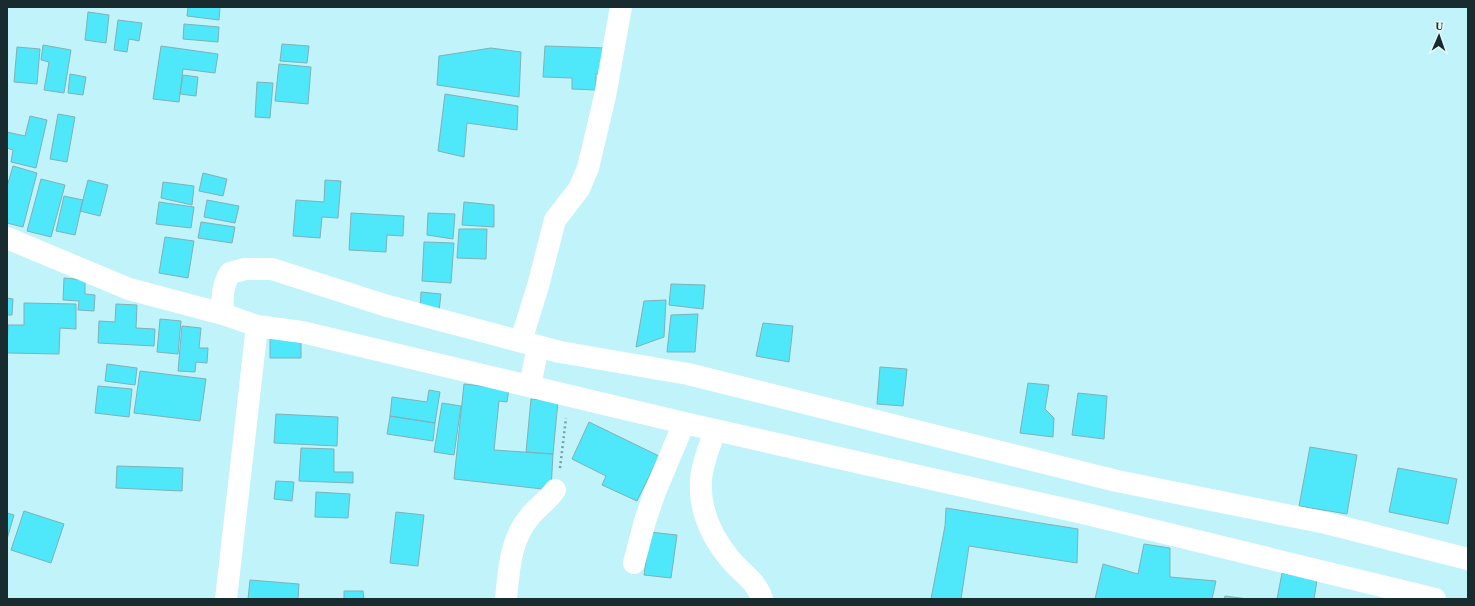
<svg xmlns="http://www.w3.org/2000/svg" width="1475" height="606" viewBox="0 0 1475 606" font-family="Georgia,serif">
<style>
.building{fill:#4fe7fa;stroke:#81b0b7}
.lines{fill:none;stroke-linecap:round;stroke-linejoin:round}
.path{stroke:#799ea4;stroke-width:2.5;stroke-dasharray:2 3;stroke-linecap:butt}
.street{stroke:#fff;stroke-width:22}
</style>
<rect width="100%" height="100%" fill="#c1f3fa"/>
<path class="building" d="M 188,7 L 220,7 L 219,20 L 187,16 Z
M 88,12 L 109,15 L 106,43 L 85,40 Z
M 118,20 L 142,23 L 139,41 L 129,39 L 127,52 L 114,50 Z
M 184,24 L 219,27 L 218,42 L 183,39 Z
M 282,44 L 309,46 L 307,63 L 280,61 Z
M 43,45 L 71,50 L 64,93 L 44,90 L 49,62 L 41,60 Z
M 161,46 L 218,54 L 215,73 L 183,69 L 179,102 L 153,99 Z
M 545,46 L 607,48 L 606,74 L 596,74 L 596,90 L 572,89 L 572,78 L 543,77 Z
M 17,47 L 40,49 L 37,84 L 14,82 Z
M 491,48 L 521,52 L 519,97 L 437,85 L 439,56 Z
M 279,64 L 311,67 L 308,104 L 275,101 Z
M 70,74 L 86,77 L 83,95 L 68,93 Z
M 183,75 L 198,77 L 196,96 L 180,94 Z
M 257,82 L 273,83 L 270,118 L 255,117 Z
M 445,94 L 518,106 L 517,130 L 467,123 L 464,157 L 438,151 Z
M 58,114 L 75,117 L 67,162 L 50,159 Z
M 30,116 L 47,120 L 36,168 L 11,162 L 13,150 L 7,148 L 7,132 L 25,136 Z
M 13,166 L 37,173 L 23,227 L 7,223 L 7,187 Z
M 203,173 L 227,179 L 223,196 L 199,191 Z
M 41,179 L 65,185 L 51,237 L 27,231 Z
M 88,180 L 108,185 L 100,216 L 80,211 Z
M 325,180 L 341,181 L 338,218 L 322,217 L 320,238 L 293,236 L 296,200 L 324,202 Z
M 163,182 L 194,186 L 192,205 L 161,198 Z
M 64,196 L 83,200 L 75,235 L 56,231 Z
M 207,200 L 239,206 L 235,223 L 204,217 Z
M 159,202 L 194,207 L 191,228 L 156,224 Z
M 464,202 L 494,205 L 494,227 L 462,225 Z
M 351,213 L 404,216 L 403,236 L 387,235 L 386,252 L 349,250 Z
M 428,213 L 455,214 L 453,239 L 427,235 Z
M 201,222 L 235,227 L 232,243 L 198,238 Z
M 459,229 L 487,229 L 486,259 L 457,258 Z
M 165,237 L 194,241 L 188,278 L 159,273 Z
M 424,242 L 454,243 L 451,283 L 422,281 Z
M 64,278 L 85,280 L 85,294 L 95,295 L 94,311 L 78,310 L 79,301 L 63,300 Z
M 671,284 L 705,285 L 703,309 L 669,305 Z
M 421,292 L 441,294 L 439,311 L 420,312 Z
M 7,298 L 13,299 L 12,315 L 7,315 Z
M 666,300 L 664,337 L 636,347 L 644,301 Z
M 24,303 L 76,304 L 76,329 L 60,328 L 59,354 L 7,353 L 8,325 L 24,325 Z
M 116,304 L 137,305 L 136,328 L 155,329 L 154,346 L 98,343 L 99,321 L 115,322 Z
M 698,314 L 695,352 L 667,352 L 671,315 Z
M 160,319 L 181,321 L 178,354 L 157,352 Z
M 763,323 L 793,326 L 789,362 L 756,356 Z
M 182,326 L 201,328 L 199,348 L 208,348 L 207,363 L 196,362 L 195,372 L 178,371 Z
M 270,334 L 301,334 L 301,358 L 270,358 Z
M 107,364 L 137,368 L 135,385 L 105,381 Z
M 880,367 L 907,369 L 903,406 L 877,404 Z
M 140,371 L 206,379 L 200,421 L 134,413 Z
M 1028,383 L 1049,385 L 1045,409 L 1054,418 L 1053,437 L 1020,433 Z
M 464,384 L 509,389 L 507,402 L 499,401 L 494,450 L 553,454 L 551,490 L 454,479 Z
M 98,386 L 132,389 L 129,417 L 95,413 Z
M 429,390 L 440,392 L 435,423 L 390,416 L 392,397 L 427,402 Z
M 1078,393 L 1107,396 L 1104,439 L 1072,435 Z
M 531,399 L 558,401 L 553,454 L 526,452 Z
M 442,403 L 461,406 L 454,455 L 434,452 Z
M 276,414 L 338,417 L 337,446 L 274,443 Z
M 390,416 L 435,423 L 433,441 L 387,434 Z
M 589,422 L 659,456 L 637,501 L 602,485 L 606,476 L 572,459 Z
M 1310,447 L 1357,455 L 1347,514 L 1299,506 Z
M 301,448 L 334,449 L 334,472 L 353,472 L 353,483 L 299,481 Z
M 117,466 L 183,468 L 182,491 L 116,488 Z
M 1398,468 L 1457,479 L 1448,524 L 1389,512 Z
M 276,481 L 294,482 L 292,501 L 274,499 Z
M 316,492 L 350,494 L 348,518 L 315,517 Z
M 946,508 L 1078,529 L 1077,563 L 969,546 L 961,599 L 931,599 L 945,526 Z
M 24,511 L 64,524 L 51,563 L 11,550 Z
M 396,512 L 424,515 L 418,566 L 390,563 Z
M 7,513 L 14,515 L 7,539 Z
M 650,532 L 677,535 L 671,578 L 644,575 Z
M 1144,544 L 1170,548 L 1170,577 L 1216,581 L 1212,599 L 1095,599 L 1103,564 L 1138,574 Z
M 1282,573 L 1317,580 L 1314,599 L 1277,599 Z
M 250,580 L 299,584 L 298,599 L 248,599 Z
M 344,591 L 363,591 L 364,599 L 344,599 Z
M 1225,596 L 1248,599 L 1224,599 Z"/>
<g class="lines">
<path class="path" d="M 560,468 L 566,418"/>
<path class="street" d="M 7,238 L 129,289 L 223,314 L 257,326 L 302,332 L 684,423 L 1087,514 L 1435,599
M 223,314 C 222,299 222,286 230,273 L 245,269 L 272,269 L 384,305 L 560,352 L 688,374 L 1117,481 L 1326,523 L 1468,559
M 521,341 L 538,286 L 555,220 L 579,189 L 588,168 L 605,96 L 621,7
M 530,386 L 538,346
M 715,430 C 710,446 702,463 701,480 C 699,510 711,536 730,559 C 742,574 756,580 762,599
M 634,563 L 645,521 L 655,492 L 684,423
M 226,599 L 257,326
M 506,599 C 509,569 510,539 531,515 C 539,506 548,500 555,490"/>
</g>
<rect width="1475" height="606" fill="none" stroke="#182b2e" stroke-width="16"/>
<g transform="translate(1439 36) rotate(2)" stroke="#e6fafc" stroke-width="3" paint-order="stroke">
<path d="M0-3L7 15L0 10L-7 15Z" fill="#182b2e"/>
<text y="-6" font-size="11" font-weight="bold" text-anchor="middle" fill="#182b2e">U</text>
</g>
</svg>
